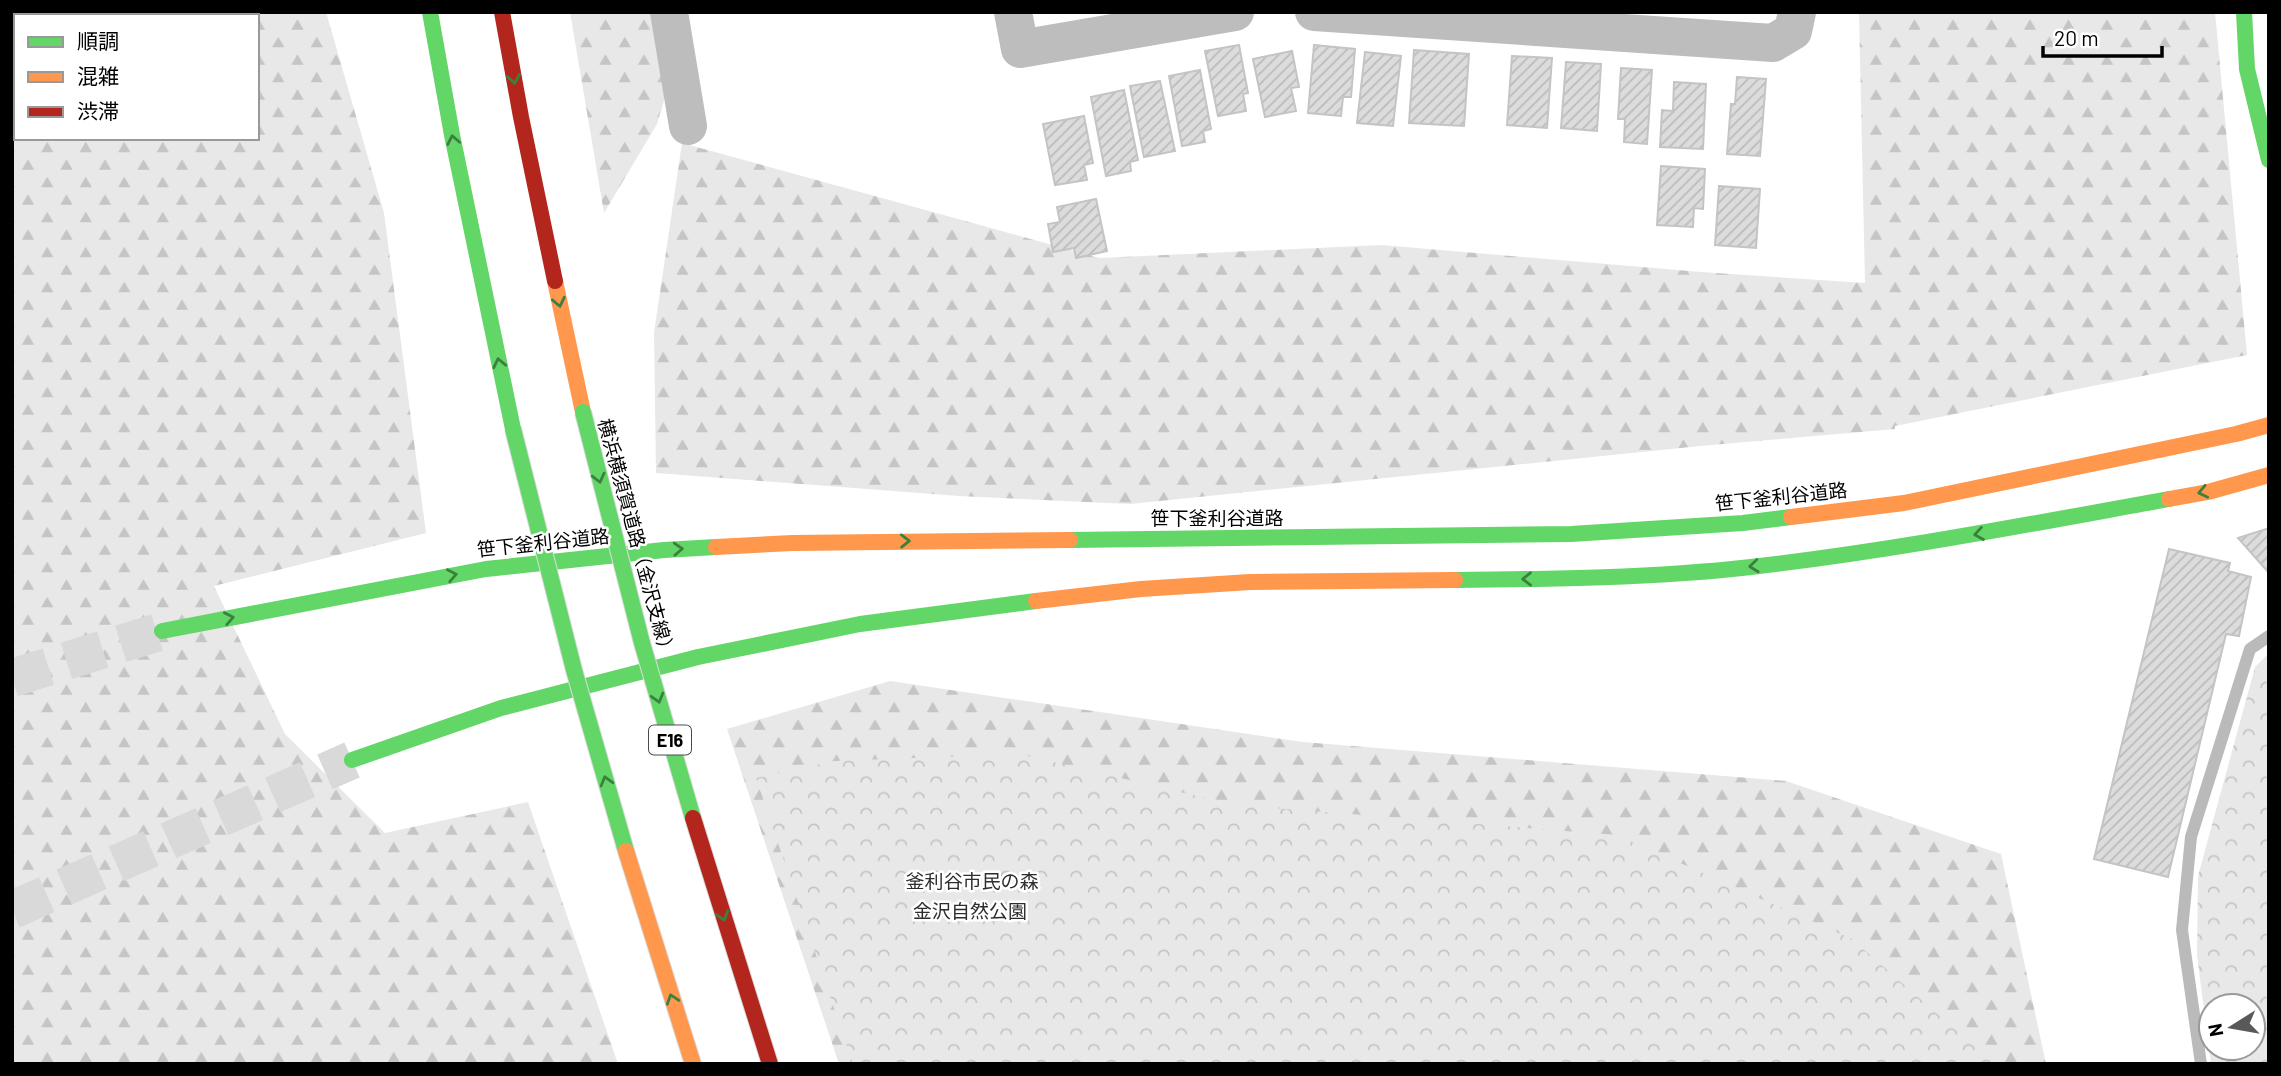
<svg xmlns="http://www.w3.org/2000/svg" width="2281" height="1076" viewBox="0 0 2281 1076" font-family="Barlow,'Noto Sans JP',sans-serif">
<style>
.forest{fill:url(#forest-firs);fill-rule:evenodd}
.park{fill:url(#park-crowns);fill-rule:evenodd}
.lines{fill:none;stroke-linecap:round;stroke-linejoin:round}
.stream{stroke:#bababa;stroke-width:12}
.building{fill:url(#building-hatch);stroke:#c4c4c4;stroke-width:2}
.secondary-tunnel{stroke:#d9d9d9;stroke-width:38;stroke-dasharray:38 19;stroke-linecap:butt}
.street{stroke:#bdbdbd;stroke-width:38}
.fast{stroke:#63d668;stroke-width:16}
.slow{stroke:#ff974d;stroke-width:16}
.jam{stroke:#b3261e;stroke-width:16}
.fast-bridge-casing{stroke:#dbdbdb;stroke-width:18;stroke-linecap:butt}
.slow-bridge-casing{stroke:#dbdbdb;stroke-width:18;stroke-linecap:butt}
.jam-bridge-casing{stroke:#dbdbdb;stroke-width:18;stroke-linecap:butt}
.fast-bridge{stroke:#63d668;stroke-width:16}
.slow-bridge{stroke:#ff974d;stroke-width:16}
.jam-bridge{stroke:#b3261e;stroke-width:16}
.oneway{stroke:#3b803e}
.labels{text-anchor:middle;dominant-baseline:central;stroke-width:5;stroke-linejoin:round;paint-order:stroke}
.shield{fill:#fff;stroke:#4c4c4c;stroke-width:2}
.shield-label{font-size:18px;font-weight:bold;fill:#000}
.street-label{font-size:19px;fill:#000;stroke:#fff}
.park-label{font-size:19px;fill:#2d2d2d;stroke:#fff}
</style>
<defs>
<pattern id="forest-firs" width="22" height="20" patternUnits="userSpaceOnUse" patternTransform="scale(1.75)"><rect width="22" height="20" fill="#e8e8e8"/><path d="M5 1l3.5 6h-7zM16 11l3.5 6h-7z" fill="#c5c5c5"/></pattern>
<pattern id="park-crowns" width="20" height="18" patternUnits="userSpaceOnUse" patternTransform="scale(1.75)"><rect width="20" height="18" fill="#e8e8e8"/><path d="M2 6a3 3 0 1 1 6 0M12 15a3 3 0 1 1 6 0" fill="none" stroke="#c5c5c5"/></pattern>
<pattern id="building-hatch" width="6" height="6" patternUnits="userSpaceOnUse" patternTransform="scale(1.75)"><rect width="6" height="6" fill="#dcdcdc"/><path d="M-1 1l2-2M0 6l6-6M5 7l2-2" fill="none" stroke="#bbb"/></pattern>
</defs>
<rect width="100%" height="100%" fill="#fff"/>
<path class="forest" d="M 12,12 L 326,12 L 384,213 L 426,533 L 214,586 L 285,734 L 385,833 L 528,802 L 618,1064 L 12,1064 ZM 16,16 L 257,16 L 257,138 L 16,138 Z
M 570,12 L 662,12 L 672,74 L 657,124 L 604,213 Z
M 1859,12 L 2215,12 L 2247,355 L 1895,426 L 1895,429 L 1700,446 L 1130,504 L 959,496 L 656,473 L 654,333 L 682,143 L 1100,258 L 1381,245 L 1701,272 L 1865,283 Z
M 890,681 L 1303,742 L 1786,781 L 2001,854 L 2046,1064 L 839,1064 L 727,729 Z"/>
<path class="park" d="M 2269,653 L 2269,1064 L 2211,1064 L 2197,955 L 2198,876 L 2255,667 ZM 2211,1006 L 2253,1006 L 2253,1048 L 2211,1048 Z
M 1019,754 L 1235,805 L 1617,835 L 1852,939 L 1994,1064 L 853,1064 L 756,778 L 835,761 Z"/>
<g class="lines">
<path class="stream" d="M 2201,1064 L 2182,930 L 2191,837 L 2250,649 L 2269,636"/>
</g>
<path class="building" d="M 1239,45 L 1248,93 L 1243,94 L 1246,111 L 1218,116 L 1205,51 Z
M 1314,45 L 1355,49 L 1351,97 L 1343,97 L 1341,116 L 1308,113 Z
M 1414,50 L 1469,54 L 1464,126 L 1409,123 Z
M 1292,51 L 1299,87 L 1291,88 L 1296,111 L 1265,117 L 1253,59 Z
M 1365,52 L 1401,56 L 1393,126 L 1357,123 Z
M 1512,56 L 1552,58 L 1547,128 L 1507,125 Z
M 1566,62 L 1601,64 L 1597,131 L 1561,128 Z
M 1621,68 L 1652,70 L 1647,144 L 1624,142 L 1625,119 L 1618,119 Z
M 1200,70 L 1211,129 L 1203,131 L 1205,142 L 1182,146 L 1169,76 Z
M 1737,77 L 1766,79 L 1760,156 L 1727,154 L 1731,104 L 1735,104 Z
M 1160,81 L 1175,151 L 1144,157 L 1130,86 Z
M 1674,82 L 1706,84 L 1703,149 L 1660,147 L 1662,110 L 1673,111 Z
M 1124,90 L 1138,160 L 1130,162 L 1131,171 L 1106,176 L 1091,97 Z
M 1084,116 L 1093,163 L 1084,165 L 1087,180 L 1055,185 L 1043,124 Z
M 1661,166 L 1705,169 L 1703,209 L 1694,208 L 1693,227 L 1657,225 Z
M 1719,186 L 1760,189 L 1756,248 L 1715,245 Z
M 1096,199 L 1107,251 L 1076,258 L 1074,248 L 1053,252 L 1048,224 L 1060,222 L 1057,207 Z
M 2269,528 L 2269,573 L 2238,538 Z
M 2169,549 L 2230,563 L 2228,571 L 2251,577 L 2239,636 L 2226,634 L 2168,877 L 2094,859 Z"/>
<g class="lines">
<path class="secondary-tunnel" d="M 12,678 L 162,631
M 12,910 L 352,760"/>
<path class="street" d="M 669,12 L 688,126
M 1013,12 L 1020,49 L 1235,12
M 1314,12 L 1773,43 L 1793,31 L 1797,12"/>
<path class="fast" d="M 430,12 L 452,135 L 513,429
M 2244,12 L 2247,69 L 2269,160
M 1070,540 L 1571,534 L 1743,523 L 1791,517
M 1455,580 C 1554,579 1653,578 1751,567 C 1892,551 2030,524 2169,499
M 162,631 L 486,569 L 664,550 L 716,547
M 352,760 L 501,708 L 698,657 L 860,624 L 1036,601"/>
<path class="slow" d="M 555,281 L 583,412
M 2169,499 L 2208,492 L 2269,475
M 1791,517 L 1904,503 L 2236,434 L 2269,425
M 716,547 L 792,543 L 1070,540
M 1036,601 L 1141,589 L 1250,582 L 1455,580"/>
<path class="jam" d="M 502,12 L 521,117 L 555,281"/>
<g class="fast-bridge-casing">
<path id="fast-bridge" d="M 583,412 L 642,643 L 693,818
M 513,429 L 574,670 L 626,851"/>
</g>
<g class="slow-bridge-casing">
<path id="slow-bridge" d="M 626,851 L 693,1064"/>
</g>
<g class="jam-bridge-casing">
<path id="jam-bridge" d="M 693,818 L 770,1064"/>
</g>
<use href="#fast-bridge" class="fast-bridge"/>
<use href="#slow-bridge" class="slow-bridge"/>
<use href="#jam-bridge" class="jam-bridge"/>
</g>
<defs><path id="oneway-chevron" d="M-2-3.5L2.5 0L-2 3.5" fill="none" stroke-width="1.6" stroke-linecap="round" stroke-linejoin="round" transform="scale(1.75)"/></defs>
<g class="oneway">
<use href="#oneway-chevron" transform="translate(514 79) rotate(80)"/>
<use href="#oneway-chevron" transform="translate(453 140) rotate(-101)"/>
<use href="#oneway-chevron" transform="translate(559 302) rotate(78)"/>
<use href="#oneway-chevron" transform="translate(499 363) rotate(-102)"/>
<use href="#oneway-chevron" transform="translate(599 478) rotate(76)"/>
<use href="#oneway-chevron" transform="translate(2203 492) rotate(168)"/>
<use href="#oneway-chevron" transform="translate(1979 534) rotate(170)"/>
<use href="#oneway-chevron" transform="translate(905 541) rotate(-1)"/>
<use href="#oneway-chevron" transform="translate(678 549) rotate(-3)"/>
<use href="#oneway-chevron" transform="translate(1754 566) rotate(174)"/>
<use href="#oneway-chevron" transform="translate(452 575) rotate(-11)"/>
<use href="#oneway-chevron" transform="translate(1527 579) rotate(179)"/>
<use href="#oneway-chevron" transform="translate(229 618) rotate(-11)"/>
<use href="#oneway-chevron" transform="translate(658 698) rotate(74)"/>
<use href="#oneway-chevron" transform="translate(606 781) rotate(-106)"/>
<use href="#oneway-chevron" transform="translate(723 916) rotate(72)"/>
<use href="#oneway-chevron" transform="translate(672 999) rotate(-108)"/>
</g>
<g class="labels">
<rect class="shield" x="649" y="725.5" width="42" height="29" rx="5"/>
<g class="shield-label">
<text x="670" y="740">E16</text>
</g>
<g class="street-label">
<text transform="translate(1781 496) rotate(-6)">笹下釜利谷道路</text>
<text x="1217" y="517">笹下釜利谷道路</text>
<text transform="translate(637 538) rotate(75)">横浜横須賀道路（金沢支線）</text>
<text transform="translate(543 542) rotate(-6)">笹下釜利谷道路</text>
</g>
<g class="park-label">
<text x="972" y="880">釜利谷市民の森</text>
<text x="970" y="910">金沢自然公園</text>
</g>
</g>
<rect width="2281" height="1076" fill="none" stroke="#000000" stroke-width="28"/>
<rect x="14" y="14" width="245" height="126" fill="#ffffff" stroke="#999999" stroke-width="2"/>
<rect x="28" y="37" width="35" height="10" fill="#63d668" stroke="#999999" stroke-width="2"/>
<text x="77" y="49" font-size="21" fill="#000000">順調</text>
<rect x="28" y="72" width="35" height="10" fill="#ff974d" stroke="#999999" stroke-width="2"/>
<text x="77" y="84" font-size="21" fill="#000000">混雑</text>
<rect x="28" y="107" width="35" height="10" fill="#b3261e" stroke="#999999" stroke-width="2"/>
<text x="77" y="119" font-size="21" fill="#000000">渋滞</text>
<g transform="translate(2232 1027) rotate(259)"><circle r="33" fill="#ffffff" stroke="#999999" stroke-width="2"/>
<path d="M0-5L12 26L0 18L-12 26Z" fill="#595959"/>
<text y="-10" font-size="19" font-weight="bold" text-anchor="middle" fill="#000000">N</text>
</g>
<path d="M2043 46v10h119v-10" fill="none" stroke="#000000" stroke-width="3.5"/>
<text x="2054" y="46" font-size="21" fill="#000000" stroke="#ffffff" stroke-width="5" paint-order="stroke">20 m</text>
</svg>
